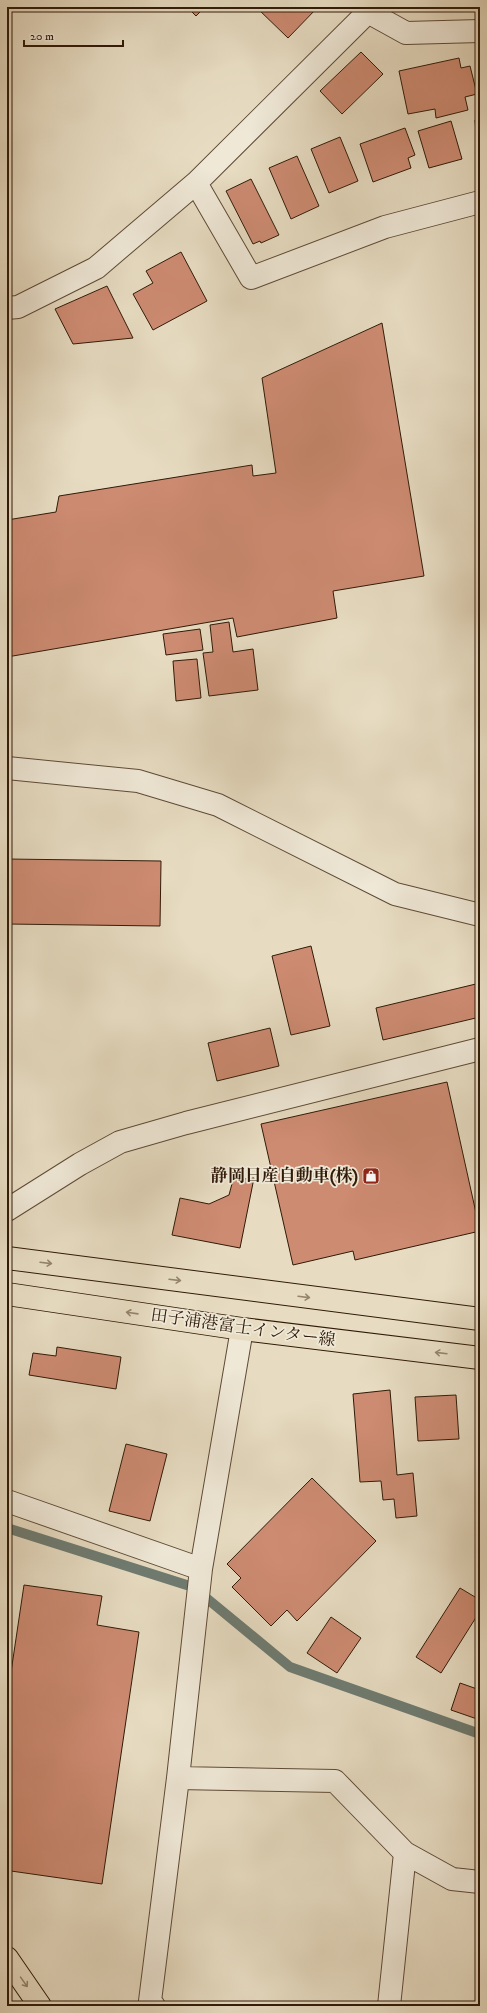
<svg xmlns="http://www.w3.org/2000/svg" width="487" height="2013" viewBox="0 0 487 2013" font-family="'IM FELL DW Pica','Noto Serif JP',serif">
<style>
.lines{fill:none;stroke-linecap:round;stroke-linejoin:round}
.stream{stroke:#6e7b71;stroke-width:10}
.building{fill:#cd8b72;stroke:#301a08}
.minor-casing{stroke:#5e4a36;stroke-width:24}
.major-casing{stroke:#301a08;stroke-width:24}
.highway-casing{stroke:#301a08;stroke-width:24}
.minor{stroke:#efe8d7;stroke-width:22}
.major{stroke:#e7dcc2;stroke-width:22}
.highway{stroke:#e7dcc2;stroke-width:22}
.oneway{stroke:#95856e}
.labels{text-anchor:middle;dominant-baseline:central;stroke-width:3.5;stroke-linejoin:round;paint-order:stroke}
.poi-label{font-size:17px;font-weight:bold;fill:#301a08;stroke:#efe8d7;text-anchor:end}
.street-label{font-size:17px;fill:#301a08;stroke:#efe8d7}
</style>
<rect width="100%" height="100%" fill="#e7dcc2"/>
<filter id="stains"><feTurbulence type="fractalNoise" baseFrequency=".005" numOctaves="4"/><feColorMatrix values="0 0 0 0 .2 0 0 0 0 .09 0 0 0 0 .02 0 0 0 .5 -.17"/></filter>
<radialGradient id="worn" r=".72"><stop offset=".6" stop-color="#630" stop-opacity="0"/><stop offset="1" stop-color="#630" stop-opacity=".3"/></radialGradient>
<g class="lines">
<path class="stream" d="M 7,1528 L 193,1587 L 290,1667 L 480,1734"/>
</g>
<path class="building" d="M 187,7 L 205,7 L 196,16 Z
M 256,7 L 318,7 L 288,38 Z
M 361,52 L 383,74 L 342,114 L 320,91 Z
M 459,58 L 461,68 L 470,66 L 477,94 L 465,97 L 468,110 L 436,118 L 435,109 L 408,114 L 399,71 Z
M 480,119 L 480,158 L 478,158 L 475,120 Z
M 451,121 L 462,159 L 429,168 L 418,131 Z
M 405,128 L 415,155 L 408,158 L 411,168 L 373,182 L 360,144 Z
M 340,137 L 358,181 L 329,193 L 311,149 Z
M 297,156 L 319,206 L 291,219 L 269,168 Z
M 251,179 L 279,235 L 261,243 L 260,241 L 253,244 L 226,191 Z
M 181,252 L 207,301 L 153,330 L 133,294 L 153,283 L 146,271 Z
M 107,286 L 133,338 L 73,344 L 55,309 Z
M 382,323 L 424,576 L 333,591 L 337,618 L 237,637 L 233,618 L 7,657 L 7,520 L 56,512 L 59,496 L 252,465 L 253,476 L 276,473 L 262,378 Z
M 229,622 L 233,652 L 253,649 L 258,690 L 209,696 L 203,653 L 213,652 L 210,625 Z
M 200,629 L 203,650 L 166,655 L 163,634 Z
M 197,659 L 201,698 L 176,701 L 173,661 Z
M 7,859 L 161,861 L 160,926 L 7,924 Z
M 311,946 L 330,1026 L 291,1035 L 272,956 Z
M 480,983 L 480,1017 L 383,1040 L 376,1008 Z
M 270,1028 L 279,1066 L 217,1081 L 208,1043 Z
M 447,1082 L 480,1231 L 355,1260 L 353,1251 L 293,1265 L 261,1124 Z
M 254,1178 L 240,1248 L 172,1235 L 180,1198 L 209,1204 L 229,1195 L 233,1180 Z
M 7,1336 L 11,1336 L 8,1368 L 7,1368 Z
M 57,1347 L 121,1357 L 116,1389 L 29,1375 L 33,1353 L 56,1356 Z
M 390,1390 L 397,1475 L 413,1473 L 417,1516 L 396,1518 L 394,1499 L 383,1500 L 381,1481 L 360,1482 L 353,1394 Z
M 456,1395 L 459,1439 L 418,1441 L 415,1397 Z
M 126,1444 L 167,1454 L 150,1521 L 109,1511 Z
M 312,1478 L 376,1541 L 297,1621 L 287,1610 L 271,1626 L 232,1587 L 241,1578 L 227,1564 Z
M 24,1585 L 102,1596 L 97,1625 L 139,1632 L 102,1884 L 11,1871 L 7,1866 L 7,1699 Z
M 460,1588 L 480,1600 L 480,1611 L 441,1673 L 416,1657 Z
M 331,1617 L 361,1638 L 337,1673 L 307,1653 Z
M 460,1683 L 480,1690 L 480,1720 L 451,1710 Z"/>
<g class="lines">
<g class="minor-casing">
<path id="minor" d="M 368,12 L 406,33 L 480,31
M 196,183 L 251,278 L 385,227 L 480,202
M 7,308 L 18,307 L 96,268 L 196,183 L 373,7
M 7,768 L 138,781 L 218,805 L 395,894 L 480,915
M 7,1210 L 80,1164 L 120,1142 L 186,1123 L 480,1049
M 7,1501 L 201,1569 L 242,1329
M 178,1778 L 335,1781 L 405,1853 L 452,1879 L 480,1882
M 154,2006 L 150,2001 L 178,1778 L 201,1569
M 389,2006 L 405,1853"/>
</g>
<g class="major-casing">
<path id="major" d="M 7,1258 L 480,1319
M 7,1294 L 242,1329 L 480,1358"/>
</g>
<g class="highway-casing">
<path id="highway" d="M 7,1958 L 40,2006"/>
</g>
<use href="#minor" class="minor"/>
<use href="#major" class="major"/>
<use href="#highway" class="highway"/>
</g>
<defs><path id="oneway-shaft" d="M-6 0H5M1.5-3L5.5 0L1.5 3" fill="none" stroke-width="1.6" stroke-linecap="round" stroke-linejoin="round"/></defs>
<g class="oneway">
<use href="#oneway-shaft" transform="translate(46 1263) rotate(7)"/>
<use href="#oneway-shaft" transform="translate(175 1280) rotate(7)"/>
<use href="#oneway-shaft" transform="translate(304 1297) rotate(7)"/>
<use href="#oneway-shaft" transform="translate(132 1313) rotate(-172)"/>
<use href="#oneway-shaft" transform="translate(441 1353) rotate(-173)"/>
<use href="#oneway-shaft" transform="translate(24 1982) rotate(55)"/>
</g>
<defs>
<g id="shop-square" transform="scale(0.9)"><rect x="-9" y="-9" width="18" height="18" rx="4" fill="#8f2418" stroke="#efe8d7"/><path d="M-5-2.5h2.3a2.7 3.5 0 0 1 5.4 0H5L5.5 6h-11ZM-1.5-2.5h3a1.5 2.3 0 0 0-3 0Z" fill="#fff"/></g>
</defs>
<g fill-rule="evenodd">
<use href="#shop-square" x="371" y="1176"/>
</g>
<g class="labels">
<g class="poi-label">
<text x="358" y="1176">静岡日産自動車(株)</text>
</g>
<g class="street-label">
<text transform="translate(243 1328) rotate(8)">田子浦港富士インター線</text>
</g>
</g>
<rect width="487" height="2013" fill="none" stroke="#e7dcc2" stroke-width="24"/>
<rect x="8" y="8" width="471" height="1997" fill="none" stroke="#301a08" stroke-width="2"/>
<rect x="12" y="12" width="463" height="1989" fill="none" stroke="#301a08"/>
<path d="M24 40v6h99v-6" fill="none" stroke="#301a08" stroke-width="2"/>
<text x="30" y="40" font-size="12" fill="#301a08" stroke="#efe8d7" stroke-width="3" paint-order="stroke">20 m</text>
<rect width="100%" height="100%" filter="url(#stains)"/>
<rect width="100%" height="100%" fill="url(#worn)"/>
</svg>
